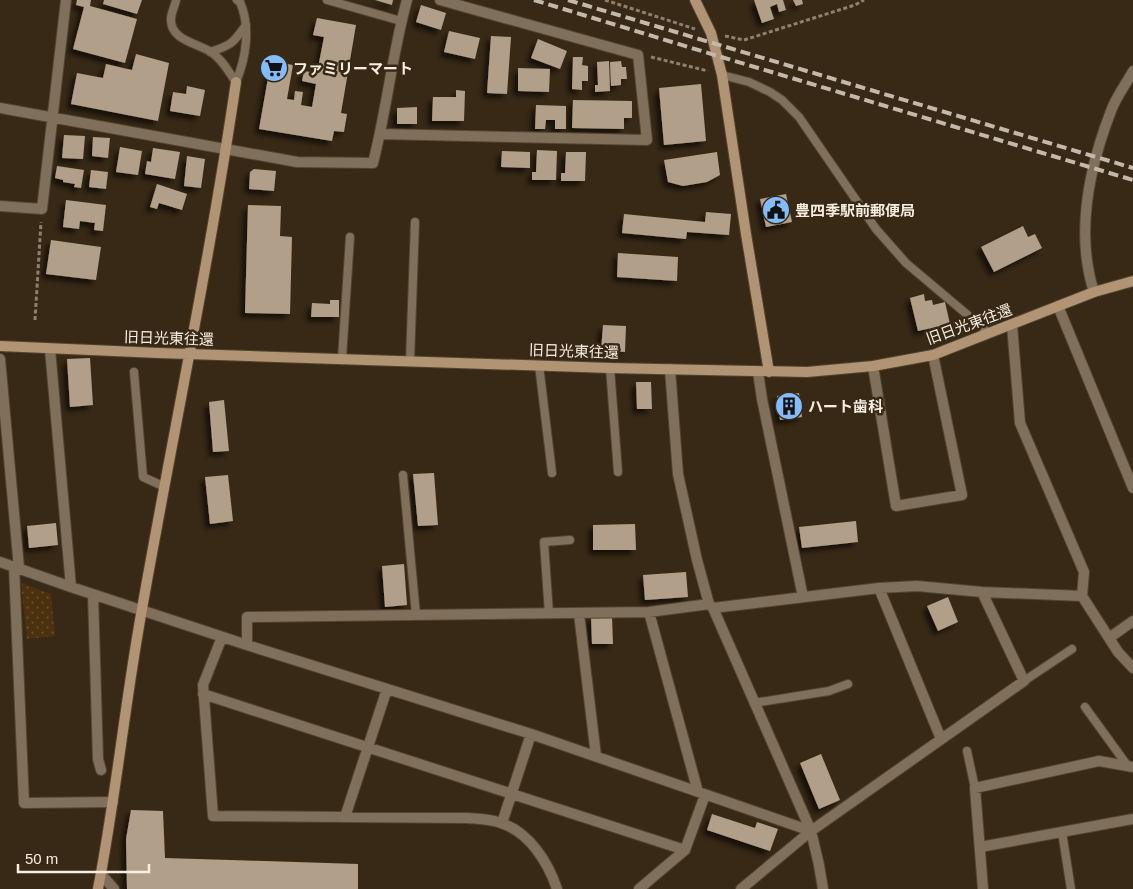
<svg xmlns="http://www.w3.org/2000/svg" width="1133" height="889" viewBox="0 0 1133 889" font-family="Helvetica,'Noto Sans JP',sans-serif">
<style>
.park{fill:url(#park-dots)}
.building{fill:#b19f89;filter:url(#shadow)}
.lines{fill:none;stroke-linecap:round;stroke-linejoin:round}
.lane-casing{stroke:#534432;stroke-width:10}
.street-casing{stroke:#534432;stroke-width:12}
.secondary-casing{stroke:#534432;stroke-width:12}
.path{stroke:#8d8070;stroke-width:3;stroke-dasharray:4 2.5;stroke-linecap:butt}
.lane{stroke:#806f5a;stroke-width:8}
.street{stroke:#806f5a;stroke-width:10}
.secondary{stroke:#b09473;stroke-width:10}
.rail{stroke:#c3b8aa;stroke-width:4;stroke-dasharray:10 5;stroke-linecap:butt}
.labels{text-anchor:middle;dominant-baseline:central;stroke-width:5;stroke-linejoin:round;paint-order:stroke}
.poi-label{font-size:15px;font-weight:bold;fill:#f7ede1;stroke:#382916;text-anchor:start}
.street-label{font-size:15px;fill:#f7ede1;stroke:#382916}
</style>
<defs>
<pattern id="park-dots" width="8" height="8" patternUnits="userSpaceOnUse" patternTransform="scale(1.25)"><rect width="8" height="8" fill="#4b310e"/><path d="M2 2h.1M6 6h.1" fill="none" stroke="#664f31" stroke-width="1.8" stroke-linecap="round"/></pattern>
<filter id="shadow"><feDropShadow dx="-4.5" dy="4.5" stdDeviation="2.5" flood-color="#0009"/></filter>
</defs>
<rect width="100%" height="100%" fill="#382916"/>
<path class="park" d="M 21,583 L 51,594 L 55,636 L 27,639 Z"/>
<path class="building" d="M 77,0 L 91,0 L 90,6 L 137,19 L 125,63 L 73,49 L 84,7 L 76,5 Z
M 104,0 L 142,0 L 137,14 L 103,4 Z
M 375,0 L 393,0 L 392,5 Z
M 754,0 L 783,0 L 786,10 L 779,12 L 777,4 L 770,7 L 774,19 L 762,23 Z
M 793,0 L 802,0 L 803,4 L 796,6 Z
M 421,5 L 446,13 L 441,30 L 416,22 Z
M 317,18 L 356,25 L 341,113 L 347,114 L 344,132 L 334,131 L 332,141 L 259,129 L 271,61 L 293,65 L 287,99 L 294,100 L 295,91 L 303,92 L 301,105 L 312,107 L 316,84 L 302,81 L 304,71 L 317,73 L 324,37 L 313,35 Z
M 449,31 L 480,38 L 475,59 L 444,52 Z
M 491,36 L 511,37 L 507,94 L 487,93 Z
M 538,39 L 567,51 L 560,69 L 531,58 Z
M 136,54 L 169,63 L 158,121 L 71,104 L 77,73 L 103,78 L 106,64 L 132,70 Z
M 573,57 L 583,57 L 582,65 L 588,66 L 588,81 L 582,81 L 582,90 L 572,89 Z
M 609,61 L 610,91 L 595,92 L 595,85 L 598,85 L 597,62 Z
M 621,61 L 622,67 L 626,67 L 627,79 L 621,79 L 621,85 L 611,86 L 610,62 Z
M 518,68 L 550,69 L 549,92 L 518,91 Z
M 701,84 L 706,141 L 664,145 L 659,88 Z
M 187,86 L 205,90 L 200,116 L 170,111 L 173,92 L 186,94 Z
M 456,90 L 465,91 L 464,121 L 432,121 L 433,97 L 456,97 Z
M 573,100 L 632,101 L 632,118 L 624,118 L 624,129 L 572,128 Z
M 536,105 L 566,106 L 566,129 L 555,129 L 555,120 L 546,120 L 545,129 L 535,129 Z
M 417,107 L 417,124 L 397,124 L 397,108 Z
M 64,135 L 85,136 L 83,159 L 62,158 Z
M 93,137 L 110,138 L 108,158 L 92,156 Z
M 120,147 L 142,151 L 138,175 L 116,172 Z
M 153,148 L 180,152 L 175,179 L 145,174 L 147,161 L 151,162 Z
M 537,150 L 557,151 L 556,180 L 532,180 L 532,172 L 536,172 Z
M 502,151 L 530,152 L 530,168 L 501,167 Z
M 566,152 L 586,152 L 585,181 L 561,181 L 561,173 L 565,173 Z
M 717,152 L 720,175 L 707,182 L 683,186 L 668,182 L 664,160 Z
M 187,156 L 205,159 L 201,188 L 184,186 Z
M 57,166 L 84,170 L 81,188 L 74,187 L 75,184 L 63,182 L 63,180 L 55,178 Z
M 254,169 L 276,171 L 274,191 L 249,189 L 250,172 Z
M 91,170 L 108,172 L 106,189 L 89,187 Z
M 157,184 L 187,194 L 182,210 L 159,203 L 157,209 L 150,207 Z
M 786,194 L 792,222 L 766,227 L 760,199 Z
M 66,200 L 106,205 L 103,231 L 94,230 L 95,223 L 80,221 L 79,229 L 63,227 Z
M 248,205 L 281,206 L 280,236 L 292,237 L 290,314 L 245,313 Z
M 706,212 L 731,214 L 729,235 L 687,232 L 686,239 L 622,233 L 624,214 L 705,222 Z
M 1023,226 L 1028,237 L 1035,234 L 1042,248 L 994,272 L 981,247 Z
M 51,240 L 101,247 L 96,280 L 46,274 Z
M 618,253 L 678,257 L 677,281 L 617,277 Z
M 924,294 L 925,301 L 932,300 L 933,305 L 945,302 L 950,324 L 918,331 L 910,298 Z
M 330,300 L 339,300 L 339,317 L 311,317 L 312,303 L 330,304 Z
M 603,325 L 626,326 L 625,352 L 601,351 Z
M 90,358 L 93,405 L 70,407 L 67,359 Z
M 636,382 L 651,382 L 652,409 L 637,409 Z
M 799,393 L 802,417 L 780,420 L 777,396 Z
M 224,400 L 229,451 L 213,452 L 209,402 Z
M 434,473 L 438,525 L 418,526 L 413,474 Z
M 228,475 L 233,521 L 210,524 L 205,477 Z
M 856,521 L 858,542 L 802,548 L 799,527 Z
M 56,523 L 58,545 L 29,548 L 27,526 Z
M 635,524 L 636,550 L 593,550 L 593,525 Z
M 404,564 L 407,605 L 385,607 L 382,566 Z
M 686,572 L 688,597 L 645,600 L 643,575 Z
M 948,597 L 958,622 L 938,631 L 927,606 Z
M 612,616 L 613,644 L 592,644 L 591,617 Z
M 821,754 L 840,800 L 819,809 L 800,763 Z
M 131,810 L 163,811 L 165,858 L 358,864 L 358,889 L 127,889 L 126,839 Z
M 712,814 L 755,828 L 757,822 L 778,829 L 770,851 L 707,830 Z"/>
<g class="lines">
<g class="lane-casing">
<path id="lane" d="M 176,0 C 175,6 171,13 171,19 C 170,40 197,43 211,52 C 222,59 228,71 236,82
M 327,0 L 401,21
M 210,52 C 232,45 233,43 246,25
M 722,75 L 749,82 L 770,92 L 782,100 L 799,117 L 876,229 L 906,263 L 989,333
M 236,82 C 246,58 251,27 240,2 L 237,0
M 342,358 L 350,237
M 410,361 L 415,222
M 539,365 L 552,473
M 610,368 L 618,472
M 134,372 L 143,477 L 165,487
M 403,475 L 416,615
M 549,614 L 544,542 L 570,540
M 1024,681 L 1072,649
M 754,703 L 829,691 L 848,684
M 1085,707 L 1127,765
M 967,751 L 975,788
M 1062,832 L 1071,889"/>
</g>
<g class="street-casing">
<path id="street" d="M 0,108 L 297,162 L 373,163 C 387,109 392,54 407,0
M 380,134 L 647,140 L 638,55 L 440,0
M 0,206 L 42,209 L 66,0
M 1094,292 C 1075,233 1089,168 1111,111 C 1116,97 1126,84 1133,71
M 1058,306 L 1133,488
M 1012,325 L 1020,423 L 1084,572 L 1082,596
M 50,349 L 71,587
M 0,359 L 19,568
M 873,366 L 896,506 L 962,495 L 933,355
M 670,369 L 678,474 L 697,560 L 709,604 L 713,608 L 811,831 L 819,865 L 823,889
M 758,372 L 762,399 L 803,597
M 0,562 L 71,587 L 247,645 L 531,734 L 811,831
M 14,566 L 24,803 L 113,802
M 879,588 L 941,739
M 93,594 L 98,759 L 101,770
M 713,608 L 879,588 L 917,586 L 982,592 L 1082,596 L 1118,652 L 1133,668
M 649,612 L 698,792
M 579,614 L 596,756
M 222,637 L 203,685 L 213,816 L 467,818 C 478,819 491,819 501,823 C 529,832 548,862 557,889
M 1109,638 L 1133,621
M 247,645 L 247,617 L 649,612 L 709,604
M 203,694 L 685,850
M 345,817 L 387,689
M 502,823 L 531,734
M 980,847 L 1133,819
M 101,874 L 114,889
M 639,889 L 685,850 L 705,795
M 741,889 L 811,831 L 1024,681 L 982,592
M 983,889 L 975,788 L 1099,761 L 1133,767"/>
</g>
<g class="secondary-casing">
<path id="secondary" d="M 695,0 L 711,33 L 722,75 L 746,234 L 769,372
M 0,346 L 159,353 L 610,368 L 807,372 L 873,366 L 933,355 L 1094,292 L 1133,281
M 98,889 C 116,796 125,702 142,609 C 173,433 210,259 236,82"/>
</g>
<path class="path" d="M 605,0 L 695,29
M 725,36 L 744,40 L 855,5 L 864,0
M 651,57 L 708,71
M 35,320 L 41,222"/>
<use href="#lane" class="lane"/>
<use href="#street" class="street"/>
<use href="#secondary" class="secondary"/>
<path class="rail" d="M 534,0 L 718,56 L 1133,180
M 568,0 L 1133,168"/>
</g>
<defs>
<g id="supermarket-disc" transform="scale(1.4375)"><circle r="9.5" fill="#82bcfa" stroke="#382916"/><path d="M-6-5.5h2.5l.6 2H6L4.5 2H-2.5L-4.4-4H-6ZM-1.5 3.2a1.3 1.3 0 1 0 .1 0ZM3 3.2a1.3 1.3 0 1 0 .1 0Z" fill="#111"/></g>
<g id="civic-disc" transform="scale(1.4375)"><circle r="9.5" fill="#82bcfa" stroke="#382916"/><path d="M-.6-6.5H3V-4.5H.6V-3L4-1V1h2V6H-6V1h2V-1L-.6-3ZM-1.2 2.5V6h2.4V2.5Z" fill="#111"/></g>
<g id="building-disc" transform="scale(1.4375)"><circle r="9.5" fill="#82bcfa" stroke="#382916"/><path d="M-4-6H4V6H1V3H-1V6H-4ZM-2.5-4.3h1.7v1.8h-1.7ZM.8-4.3h1.7v1.8H.8ZM-2.5-1h1.7V.8h-1.7ZM.8-1h1.7V.8H.8Z" fill="#111"/></g>
</defs>
<g fill-rule="evenodd">
<use href="#supermarket-disc" x="274" y="68"/>
<use href="#civic-disc" x="776" y="210"/>
<use href="#building-disc" x="789" y="406"/>
</g>
<g class="labels">
<g class="poi-label">
<text x="293" y="68">ファミリーマート</text>
<text x="795" y="210">豊四季駅前郵便局</text>
<text x="808" y="406">ハート歯科</text>
</g>
<g class="street-label">
<text transform="translate(969 324) rotate(-20)">旧日光東往還</text>
<text transform="translate(169 338) rotate(2)">旧日光東往還</text>
<text transform="translate(574 351) rotate(2)">旧日光東往還</text>
</g>
</g>
<path d="M18 864v8h131v-8" fill="none" stroke="#f7ede1" stroke-width="2.5"/>
<text x="25" y="864" font-size="15" fill="#f7ede1" stroke="#382916" stroke-width="4" paint-order="stroke">50 m</text>
</svg>
